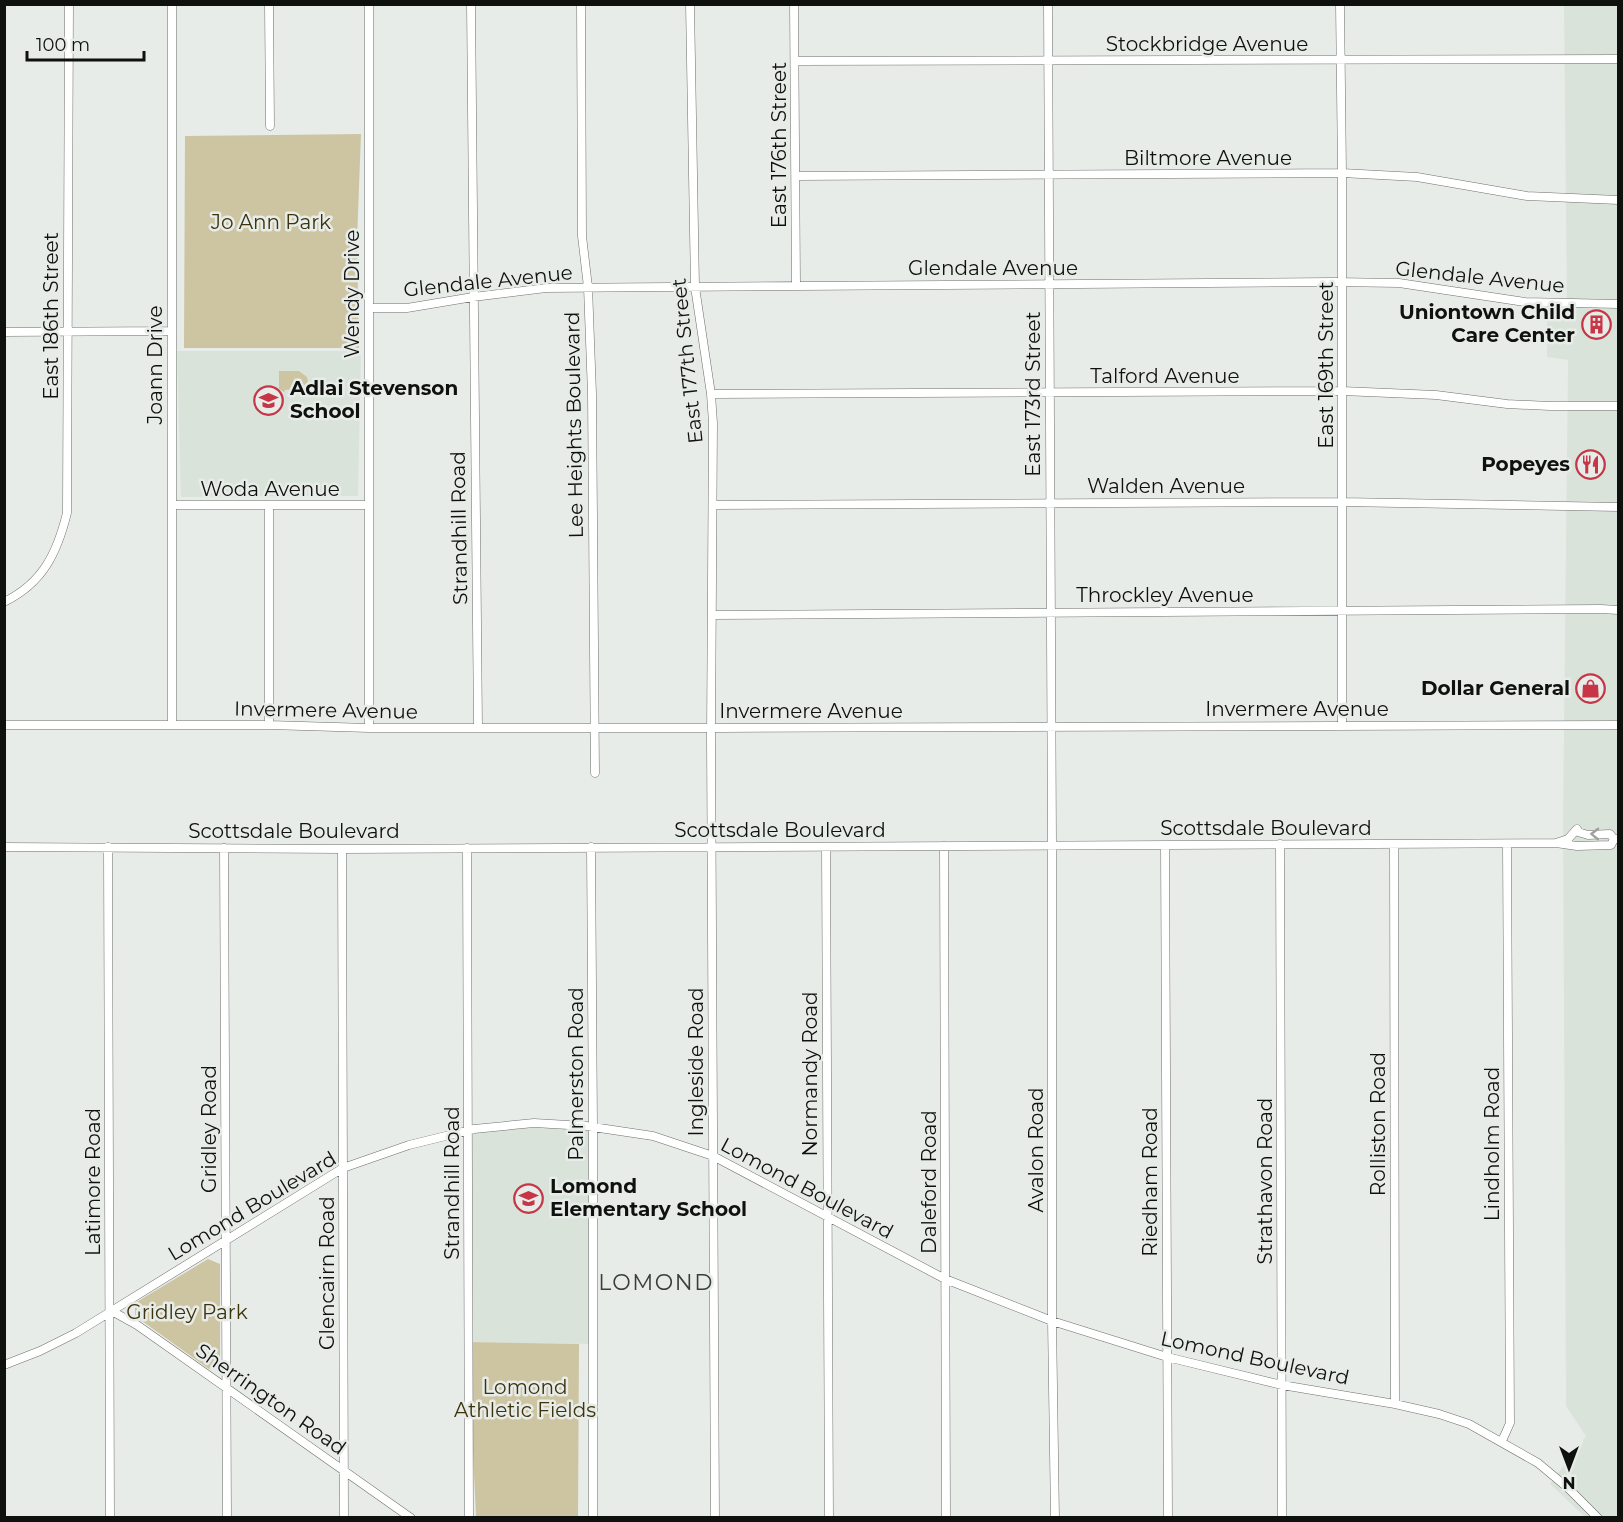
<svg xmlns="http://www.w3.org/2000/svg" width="1623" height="1522" viewBox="0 0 1623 1522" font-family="Montserrat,sans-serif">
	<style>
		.built { fill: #dae3d9 }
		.green { fill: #cdc4a2 }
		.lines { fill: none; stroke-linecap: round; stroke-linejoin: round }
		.street-casing { stroke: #6d706d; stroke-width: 9 }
		.street { stroke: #fff; stroke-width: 8 }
		.oneway { stroke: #9fa09f }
		.labels { text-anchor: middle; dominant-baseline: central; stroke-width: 5; stroke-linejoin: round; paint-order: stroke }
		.street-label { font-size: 20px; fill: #0f110f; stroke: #e8ece8 }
		.park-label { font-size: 20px; fill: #3c330d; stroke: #e8ece8 }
		.poi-label { font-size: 20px; font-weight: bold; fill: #0f110f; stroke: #e8ece8; text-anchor: end }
		.quarter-label { font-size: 22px; letter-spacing: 1.5px; fill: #3a3d3a; stroke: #e8ece8 }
	</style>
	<rect width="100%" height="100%" fill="#e8ece8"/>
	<path class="built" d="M1564 5H1618V1517H1585L1550 1484 1586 1436 1566 1406 1563 821 1568 360 1547 357V311L1567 310Z
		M177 351H361L358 496 181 497Z
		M534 1123 593 1128 592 1344 468 1342V1131Z"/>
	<path class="green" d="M361 134 357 241 359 348H184L185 136Z
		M279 371H299L307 377 308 382 303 389 298 391 296 389 285 390 284 392 279 389Z
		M208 1259 220 1264V1364L209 1369 135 1316V1303Z
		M468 1342 579 1344 578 1517H476Z"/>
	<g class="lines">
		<defs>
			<path id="street" d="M172 4V725
				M269 4 270 126
				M369 4V728
				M471 4 478 728
				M581 4 582 236 588 287 592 394 595 773
				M690 4 695 287 711 394 713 423 711 737 715 1518
				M794 4 796 285
				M1048 4 1052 845V1321L1055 1518
				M1340 4 1342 173V726
				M795 61 1618 59
				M796 176 1342 173 1417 177 1527 196 1618 200
				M369 308H407L473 297 546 288 1333 282 1399 283 1525 302 1618 304
				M4 332 172 331
				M711 394 1342 391 1436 395 1507 404 1550 406H1618
				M172 505H367
				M269 505V725
				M713 505 1342 502 1618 507
				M4 602C43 583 57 553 67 513L69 4
				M712 615 1601 609 1618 610
				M4 725H269L369 728H721L1618 725
				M1556 843 1568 839 1577 829 1578 832 1588 835 1610 834 1614 839H1618
				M1280 844 1282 1518
				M1394 845 1395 1404
				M944 846 946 1518
				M1165 846 1168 1518
				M4 847 342 849 1556 843 1577 846 1611 845 1614 839
				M108 847 110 1518
				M591 847 593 1128V1518
				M826 847 829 1518
				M224 848 227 1518
				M467 848 469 1518
				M342 849 344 1518
				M110 1310 137 1325 411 1518
				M4 1365 40 1351 76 1333 343 1168 409 1145 474 1129 534 1123 586 1126 653 1136 713 1156 945 1279 1052 1321 1167 1357 1282 1385 1395 1404 1439 1414 1469 1424 1538 1463 1568 1488 1598 1518
				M1502 1441 1510 1423 1507 844"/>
		</defs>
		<use href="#street" class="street-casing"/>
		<use href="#street" class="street"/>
	</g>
	<defs><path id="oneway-chevron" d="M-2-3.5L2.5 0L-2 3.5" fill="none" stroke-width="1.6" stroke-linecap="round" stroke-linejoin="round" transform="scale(1.5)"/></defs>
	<use class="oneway" href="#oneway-chevron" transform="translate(1595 834) rotate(-179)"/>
	<defs>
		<symbol id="building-ring" viewBox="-11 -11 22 22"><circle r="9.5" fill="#e8ece8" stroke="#c63646" stroke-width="1.5"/><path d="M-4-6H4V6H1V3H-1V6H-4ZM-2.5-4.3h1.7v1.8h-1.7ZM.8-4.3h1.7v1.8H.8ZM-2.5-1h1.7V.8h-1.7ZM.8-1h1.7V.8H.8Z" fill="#c63646"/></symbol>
		<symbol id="school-ring" viewBox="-11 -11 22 22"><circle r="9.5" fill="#e8ece8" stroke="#c63646" stroke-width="1.5"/><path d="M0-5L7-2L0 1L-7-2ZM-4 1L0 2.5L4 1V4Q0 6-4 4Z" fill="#c63646"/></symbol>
		<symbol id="restaurant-ring" viewBox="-11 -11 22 22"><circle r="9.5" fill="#e8ece8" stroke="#c63646" stroke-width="1.5"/><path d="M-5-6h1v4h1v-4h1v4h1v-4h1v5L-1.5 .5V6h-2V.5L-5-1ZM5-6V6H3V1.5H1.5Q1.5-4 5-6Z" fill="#c63646"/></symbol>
		<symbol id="shop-ring" viewBox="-11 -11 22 22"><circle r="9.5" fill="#e8ece8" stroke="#c63646" stroke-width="1.5"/><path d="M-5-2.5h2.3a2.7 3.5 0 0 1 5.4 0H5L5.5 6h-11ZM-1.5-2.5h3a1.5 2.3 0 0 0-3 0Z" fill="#c63646"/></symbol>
	</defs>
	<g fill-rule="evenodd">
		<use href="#building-ring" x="1580" y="308" width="33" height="33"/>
		<use href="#school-ring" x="252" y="384" width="33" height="33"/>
		<use href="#restaurant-ring" x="1574" y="448" width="33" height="33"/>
		<use href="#shop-ring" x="1574" y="672" width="33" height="33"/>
		<use href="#school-ring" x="512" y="1182" width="33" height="33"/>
	</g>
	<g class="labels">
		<g class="street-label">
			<text x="1207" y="44">Stockbridge Avenue</text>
			<text transform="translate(779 145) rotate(-90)">East 176th Street</text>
			<text x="1208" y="158">Biltmore Avenue</text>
			<text x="993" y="268">Glendale Avenue</text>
			<text transform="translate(1480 277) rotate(6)">Glendale Avenue</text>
			<text transform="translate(488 281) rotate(-6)">Glendale Avenue</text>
			<text transform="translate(352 294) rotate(-90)">Wendy Drive</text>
			<text transform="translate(51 316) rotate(-90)">East 186th Street</text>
			<text transform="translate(687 361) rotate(-96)">East 177th Street</text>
			<text transform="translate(155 365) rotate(-90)">Joann Drive</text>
			<text transform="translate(1326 365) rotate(-90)">East 169th Street</text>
			<text x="1165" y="376">Talford Avenue</text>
			<text transform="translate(1033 394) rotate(-90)">East 173rd Street</text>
			<text transform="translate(574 425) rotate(-91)">Lee Heights Boulevard</text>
			<text x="1166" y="486">Walden Avenue</text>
			<text x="270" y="489">Woda Avenue</text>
			<text transform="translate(459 528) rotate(-91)">Strandhill Road</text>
			<text x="1165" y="595">Throckley Avenue</text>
			<text x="1297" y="709">Invermere Avenue</text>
			<text transform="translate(326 710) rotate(1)">Invermere Avenue</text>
			<text x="811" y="711">Invermere Avenue</text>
			<text x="1266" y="828">Scottsdale Boulevard</text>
			<text x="780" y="830">Scottsdale Boulevard</text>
			<text x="294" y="831">Scottsdale Boulevard</text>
			<text transform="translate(696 1062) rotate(-90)">Ingleside Road</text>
			<text transform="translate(576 1074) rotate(-90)">Palmerston Road</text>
			<text transform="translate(810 1074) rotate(-90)">Normandy Road</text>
			<text transform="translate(1378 1124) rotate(-90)">Rolliston Road</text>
			<text transform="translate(209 1129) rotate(-90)">Gridley Road</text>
			<text transform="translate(1492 1144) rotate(-90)">Lindholm Road</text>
			<text transform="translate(1036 1150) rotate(-90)">Avalon Road</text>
			<text transform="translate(1265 1181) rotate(-90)">Strathavon Road</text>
			<text transform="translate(93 1182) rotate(-90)">Latimore Road</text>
			<text transform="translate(929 1182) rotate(-90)">Daleford Road</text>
			<text transform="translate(1150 1182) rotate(-90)">Riedham Road</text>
			<text transform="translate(452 1183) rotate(-90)">Strandhill Road</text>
			<text transform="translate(807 1188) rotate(28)">Lomond Boulevard</text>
			<text transform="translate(252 1206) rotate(-31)">Lomond Boulevard</text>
			<text transform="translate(327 1273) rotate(-90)">Glencairn Road</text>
			<text transform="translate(1255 1358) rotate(12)">Lomond Boulevard</text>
			<text transform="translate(271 1399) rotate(35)">Sherrington Road</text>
		</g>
		<g class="park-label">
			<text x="271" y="222">Jo Ann Park</text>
			<text x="187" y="1312">Gridley Park</text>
			<text x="525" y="1387">Lomond<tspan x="525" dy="23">Athletic Fields</tspan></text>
		</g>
		<g class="poi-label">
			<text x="1575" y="312">Uniontown Child<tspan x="1575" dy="23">Care Center</tspan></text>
			<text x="290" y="388" text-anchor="start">Adlai Stevenson<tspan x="290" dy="23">School</tspan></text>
			<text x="1570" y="464">Popeyes</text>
			<text x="1570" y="688">Dollar General</text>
			<text x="550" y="1186" text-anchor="start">Lomond<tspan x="550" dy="23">Elementary School</tspan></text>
		</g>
		<g class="quarter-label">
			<text x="656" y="1282">LOMOND</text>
		</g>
	</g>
	<rect width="1623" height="1522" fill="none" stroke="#0f110f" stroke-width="12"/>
	<g transform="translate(1569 1468) rotate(180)" stroke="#e8ece8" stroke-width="4.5" paint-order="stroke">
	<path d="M0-4.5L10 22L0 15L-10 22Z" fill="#0f110f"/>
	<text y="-9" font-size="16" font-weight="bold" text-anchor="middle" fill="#0f110f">N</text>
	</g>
	<path d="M27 51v9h117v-9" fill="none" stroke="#0f110f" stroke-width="3"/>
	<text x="36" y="51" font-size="18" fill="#0f110f" stroke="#e8ece8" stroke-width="4.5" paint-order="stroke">100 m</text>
</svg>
